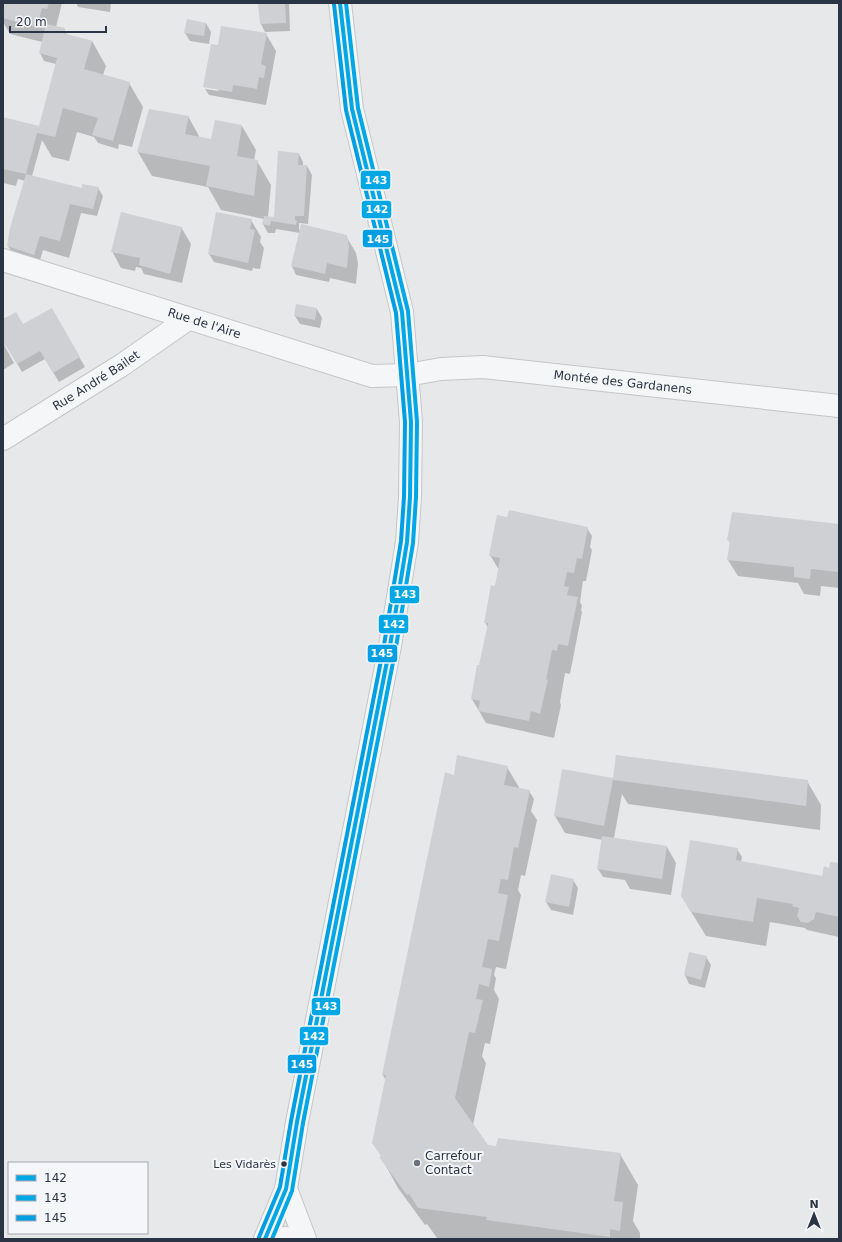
<svg xmlns="http://www.w3.org/2000/svg" width="842" height="1242" viewBox="0 0 842 1242" font-family="'DejaVu Sans',sans-serif">
	<style>
		.shadow { fill: #0003 }
		.building { fill: #ced0d3 }
		.lines { fill: none; stroke-linecap: round; stroke-linejoin: round }
		.street-casing { stroke: #c4c6c8; stroke-width: 24 }
		.street { stroke: #f5f6f7; stroke-width: 22 }
		.bus-1-casing { stroke: #f4f6f9; stroke-width: 7 }
		.bus-2-casing { stroke: #f4f6f9; stroke-width: 7 }
		.bus-3-casing { stroke: #f4f6f9; stroke-width: 7 }
		.bus-1 { stroke: #02a7e6; stroke-width: 4 }
		.bus-2 { stroke: #02a7e6; stroke-width: 4 }
		.bus-3 { stroke: #009fe3; stroke-width: 4 }
		.poi-dot { fill: #6c737f; stroke: #f4f6f9; stroke-width: 1.5 }
		.bus-dot { fill: #2b3445; stroke: #f4f6f9; stroke-width: 1.5 }
		.labels { text-anchor: middle; dominant-baseline: central; stroke-width: 4; stroke-linejoin: round; paint-order: stroke }
		.bus-label { font-size: 11px; fill: #2b3445; stroke: #f4f6f9; text-anchor: end }
		.street-label { font-size: 12px; fill: #2b3445; stroke: #f4f6f9 }
		.poi-label { font-size: 12px; fill: #2b3445; stroke: #f4f6f9; text-anchor: start }
		.line-badge { stroke: #f4f6f9; stroke-width: 1.5 }
		.badge-label { font-size: 11px; text-anchor: middle; font-weight: bold; fill: #fff }
	</style>
	<rect width="100%" height="100%" fill="#e6e8ea"/>
	<path class="shadow" d="M3 3H62L56 27 64 29 67 35 92 41 106 66 103 75 129 83 143 107 132 147 119 144 118 149 98 143 94 137 77 132 69 161 52 157 42 140 32 176 82 189 98 188 103 196 97 216 81 213 69 258 43 250 39 263 13 254 8 246 25 181 18 179 16 186 3 183V118L40 127 56 64 44 61 40 53 42 42 10 34 3 22Z
		M76 3H111L110 12 78 7Z
		M261 3H289L290 31 265 32 261 24Z
		M206 23 211 32 209 44 190 41 185 33Z
		M266 34 276 51 266 105 209 95 205 89 219 91 217 88 204 87 217 46Z
		M188 116 200 138 212 140 242 126 256 150 254 160 257 161 271 185 268 217 274 218 299 154 303 162V166H307L312 175 308 224 299 223V230L346 236 356 253 358 263 356 284 330 278 329 282 296 275 292 266 300 233 276 229 275 233H268L263 224 264 219 221 210 208 187 152 176 138 152Z
		M251 220 261 237 260 242 264 248 260 269 253 268 252 271 214 262 209 254Z
		M181 227 191 244 182 283 144 274 141 268 136 267 135 271 121 268 112 251Z
		M51 309 85 367 59 382 45 359 22 372 3 339V319L16 313 23 326Z
		M317 309 322 318 320 328 300 324 295 316Z
		M3 343 14 363 3 370Z
		M839 525V588L821 586 820 596 804 594 798 583 738 576 728 560 730 543 728 539Z
		M587 528 592 536 590 547 592 550 586 581H583L580 602 582 606 581 610 582 612 570 674 565 673 560 702 561 705 554 738 486 723 472 699 488 628 485 622 495 587 499 570 490 555Z
		M507 767 520 789 529 791 534 799 531 811 537 820 525 876 521 875 518 890 521 895 506 969 496 967 494 975 496 978 494 990 499 999 490 1044 485 1043 482 1056 486 1063 473 1125 487 1146 620 1154 638 1185 633 1221 640 1233V1239H445L437 1238 427 1224 425 1225 398 1188 381 1157 386 1081 383 1075 454 776Z
		M613 779 807 781 821 805 820 830 628 804 622 794 614 838 667 847 676 863 671 895 630 889 625 880 603 877 598 869 603 840 565 833 555 816Z
		M737 849 742 857 741 862 822 877 829 869 839 864V937L807 930 805 928 770 922 766 946 706 936 687 905Z
		M573 880 578 888 573 915 551 910 546 902Z
		M690 953 706 957 711 965 705 988 689 984 685 975Z"/>
	<path class="building" d="M3 3H49L47 9 42 8 37 27 3 18Z
		M258 3H285L286 23 260 24Z
		M187 19 206 23 204 36 184 33Z
		M46 24 65 28 63 33 92 41 84 69 130 82 113 141 92 135 98 118 63 108 55 137 37 133 26 174 3 169V117L39 126 57 58 39 53Z
		M221 26 267 33 261 64 266 66 264 78 259 77 257 89 233 85 232 92 203 87 211 44 218 45Z
		M149 109 189 116 185 134 211 139 215 120 242 125 237 156 258 160 254 196 206 186 210 166 137 152Z
		M278 151 299 153 298 165H307L304 216H295V220L297 221 296 225 271 221 270 226 262 224 264 216 274 217Z
		M26 174 82 188V184L99 187 93 209 70 204 60 241 40 236 34 255 7 246 10 228Z
		M121 212 182 227 170 274 139 265 140 258 111 252Z
		M216 212 252 219 250 229 255 230 248 263 208 254Z
		M301 224 347 235 349 246 347 268 327 263 325 274 291 266Z
		M296 304 317 308 315 320 294 316Z
		M52 308 80 357 53 373 40 351 17 364 6 346 3 347V317L4 319 16 312 23 324Z
		M509 510 588 527 582 559 577 558 574 573 567 572 564 586 569 587 567 595 578 597 568 646 558 644 557 651 552 650 546 680 548 679 540 714 531 711 529 721 478 711 480 701 471 699 477 665H479L488 623H484L491 585 495 586 500 558 489 556 492 540 497 515 507 517Z
		M732 512 839 524V572L811 569 810 579 794 577V567L727 560 730 541 727 540Z
		M457 755 508 766 504 785 530 790 518 848 514 847 508 880 501 879 498 893 508 895 499 941 488 939 482 967 492 969 489 987 479 984 476 999 483 1000 475 1033 469 1032 455 1098 488 1145 496 1146 498 1138 621 1153 614 1201 623 1202 620 1231 610 1229V1237L486 1220 487 1217 418 1208 409 1194 407 1195 379 1157 381 1156 372 1143 386 1075H382L445 772 454 775Z
		M616 755 808 780 806 806 613 780 604 826 554 816 562 769 613 778Z
		M602 836 667 846 662 879 597 869Z
		M690 840 738 848 736 860 822 876 824 866 829 868 830 862 839 863V917L816 912 814 919 808 923 801 922 797 916 799 908 792 906 793 904 757 898 753 922 691 912 681 896Z
		M551 874 574 879 569 907 545 902Z
		M689 952 707 956 701 980 684 975Z"/>
	<g class="lines">
		<defs>
			<g id="street">
				<path id="s1" d="M3 260 372 376 407 375 441 369 483 367 839 406"/>
				<path id="s2" d="M3 439 122 365 188 319"/>
				<path d="M286 1189 305 1239"/>
				<path d="M265 1239 286 1189 297 1122 390 646 407 542 410 497 411 422 402 312 352 109 340 3"/>
				<path d="M279 1239 286 1238 290 1239"/>
			</g>
		</defs>
		<use href="#street" class="street-casing"/>
		<use href="#street" class="street"/>
		<defs>
			<path id="bus-1" d="M265 1239 286 1189 297 1122 390 646 407 542 410 497 411 422 402 312 352 109 340 3"/>
			<path id="bus-2" d="M272 1239 292 1191 303 1123 396 647 413 543 416 497 417 422 408 311 358 108 346 3"/>
			<path id="bus-3" d="M259 1237 280 1187 291 1121 384 645 401 541 404 497 405 422 396 313 346 110 334 4"/>
		</defs>
		<use href="#bus-1" class="bus-1-casing"/>
		<use href="#bus-2" class="bus-2-casing"/>
		<use href="#bus-3" class="bus-3-casing"/>
		<use href="#bus-1" class="bus-1"/>
		<use href="#bus-2" class="bus-2"/>
		<use href="#bus-3" class="bus-3"/>
	</g>
	<circle class="poi-dot" cx="417" cy="1163" r="4"/>
	<circle class="bus-dot" cx="284" cy="1164" r="3.5"/>
	<g class="labels">
		<g class="bus-label">
			<text x="276" y="1164">Les Vidarès</text>
		</g>
		<g class="street-label">
			<text stroke="none"><textPath href="#s1" startOffset="211">Rue de l'Aire</textPath></text>
			<text stroke="none"><textPath href="#s2" startOffset="110">Rue André Bailet</textPath></text>
			<text stroke="none"><textPath href="#s1" startOffset="639">Montée des Gardanens</textPath></text>
		</g>
		<g class="poi-label">
			<text x="425" y="1156">Carrefour<tspan x="425" dy="14">Contact</tspan></text>
		</g>
	</g>
	<g class="line-badge">
		<rect x="360" y="170" width="31" height="20" rx="4" fill="#02a7e6"/>
		<rect x="361" y="200" width="31" height="19" rx="4" fill="#02a7e6"/>
		<rect x="362" y="229" width="31" height="19" rx="4" fill="#009fe3"/>
		<rect x="389" y="585" width="31" height="19" rx="4" fill="#02a7e6"/>
		<rect x="378" y="614" width="31" height="20" rx="4" fill="#02a7e6"/>
		<rect x="367" y="644" width="31" height="19" rx="4" fill="#009fe3"/>
		<rect x="311" y="997" width="30" height="19" rx="4" fill="#02a7e6"/>
		<rect x="299" y="1026" width="30" height="20" rx="4" fill="#02a7e6"/>
		<rect x="287" y="1054" width="30" height="20" rx="4" fill="#009fe3"/>
	</g>
	<g class="badge-label">
		<text x="376" y="184">143</text>
		<text x="377" y="213">142</text>
		<text x="378" y="243">145</text>
		<text x="405" y="598">143</text>
		<text x="394" y="628">142</text>
		<text x="382" y="657">145</text>
		<text x="326" y="1010">143</text>
		<text x="314" y="1040">142</text>
		<text x="302" y="1068">145</text>
	</g>
	<rect width="842" height="1242" fill="none" stroke="#2b3445" stroke-width="8"/>
	<rect x="8" y="1162" width="140" height="72" fill="#f4f6f9" stroke="#a4a8b1"/>
	<rect x="16" y="1175" width="20" height="6" fill="#02a7e6" stroke="#a4a8b1"/>
	<text x="44" y="1182" font-size="12" fill="#2b3445">142</text>
	<rect x="16" y="1195" width="20" height="6" fill="#02a7e6" stroke="#a4a8b1"/>
	<text x="44" y="1202" font-size="12" fill="#2b3445">143</text>
	<rect x="16" y="1215" width="20" height="6" fill="#009fe3" stroke="#a4a8b1"/>
	<text x="44" y="1222" font-size="12" fill="#2b3445">145</text>
	<g transform="translate(814 1214)" stroke="#f4f6f9" stroke-width="3" paint-order="stroke">
	<path d="M0-3L7 15L0 10L-7 15Z" fill="#2b3445"/>
	<text y="-6" font-size="11" font-weight="bold" text-anchor="middle" fill="#2b3445">N</text>
	</g>
	<path d="M10 26v6h96v-6" fill="none" stroke="#2b3445" stroke-width="2"/>
	<text x="16" y="26" font-size="12" fill="#2b3445" stroke="#f4f6f9" stroke-width="3" paint-order="stroke">20 m</text>
</svg>
